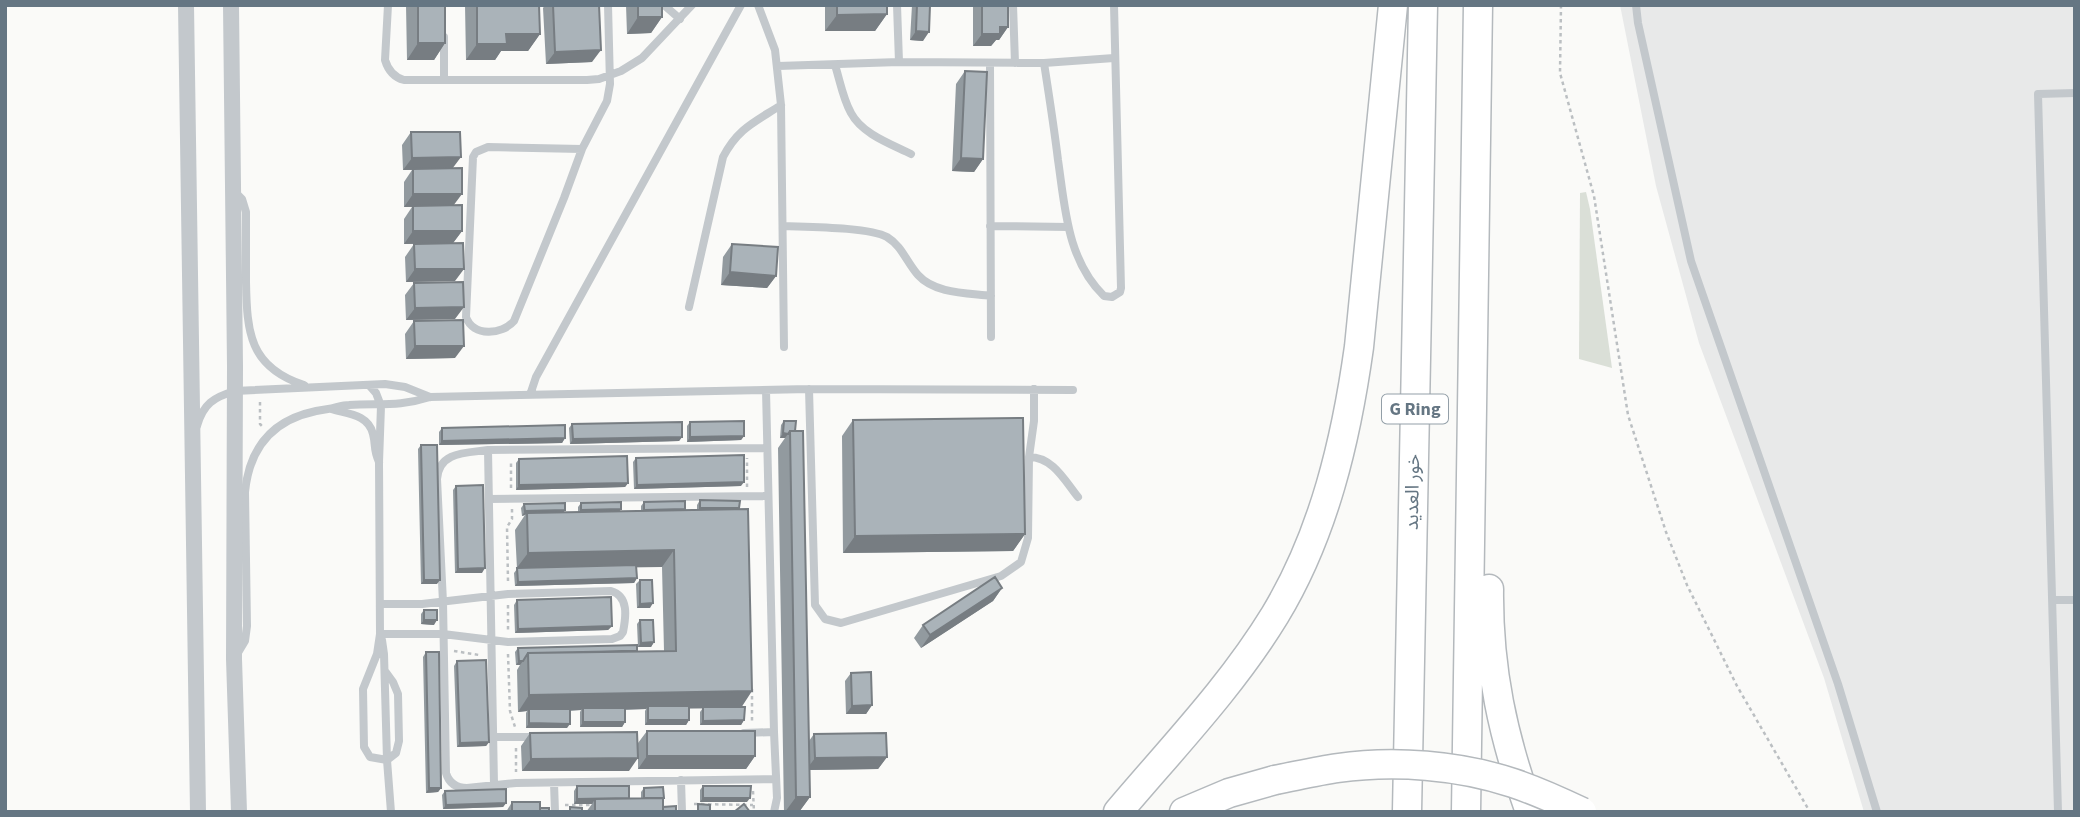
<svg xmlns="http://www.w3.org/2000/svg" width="2080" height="817" viewBox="0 0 2080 817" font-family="'Source Sans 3','Noto Sans Arabic',sans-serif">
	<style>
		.built { fill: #e8e9e9 }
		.green { fill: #dadfd7 }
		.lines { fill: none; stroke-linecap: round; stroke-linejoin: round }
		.highway-casing { stroke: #b4b9bd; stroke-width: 31 }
		.path { stroke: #bbbfc2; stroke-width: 2.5; stroke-dasharray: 3.5 3.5; stroke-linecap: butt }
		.lane { stroke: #c3c8cc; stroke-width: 8 }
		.street { stroke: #c3c8cc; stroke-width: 16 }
		.highway { stroke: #fff; stroke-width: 28 }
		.highway-bridge-casing { stroke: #b4b9bd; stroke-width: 31; stroke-linecap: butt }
		.highway-bridge { stroke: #fff; stroke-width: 28 }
		.wall { fill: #929a9f }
		.shaded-wall { fill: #777d82 }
		.building { fill: #aab3b9; stroke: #777d82; stroke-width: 2 }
		.labels { text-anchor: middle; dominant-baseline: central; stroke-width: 7; stroke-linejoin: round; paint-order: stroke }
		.shield { fill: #fff; stroke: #939fa8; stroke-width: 2 }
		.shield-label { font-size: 18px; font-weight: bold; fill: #657683 }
		.street-label { font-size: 19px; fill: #657683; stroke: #fff }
	</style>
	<rect width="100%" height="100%" fill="#fafaf8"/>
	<path class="built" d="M1620 5H2075V812H1864L1824 678 1699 343 1656 186Z"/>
	<path class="green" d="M1586 192 1590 209 1612 368 1579 359 1580 193Z"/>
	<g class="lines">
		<defs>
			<path id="highway" d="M1489 589C1488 669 1503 737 1530 812
				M1118 812C1172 748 1231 687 1275 615 1324 534 1346 440 1359 347L1393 5
				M1184 812 1229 793 1275 780
				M1407 812 1423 5
				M1466 812 1478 5"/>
		</defs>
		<use href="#highway" class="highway-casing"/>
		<path class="path" d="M1561 5 1560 73 1594 196 1628 415 1666 532 1687 585 1737 686 1810 812
			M260 402V424L262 426
			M747 487V458
			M511 488V460
			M508 581 507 527 512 519V509
			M508 605V630
			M454 651 479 655
			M508 654 510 711 515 727
			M752 689V721
			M516 748V772
			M753 791 754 812
			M694 804 753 805
			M565 805H593"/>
		<path class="lane" d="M388 5 385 60C388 70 393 77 404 80H587L599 79 621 71 642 58 692 5
			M664 5 680 19
			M758 5 775 50 781 105 784 347
			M897 5 899 62
			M1013 5 1015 63
			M1636 5 1638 23 1691 261 1838 684 1877 812
			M444 37V80
			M1044 63C1049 95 1054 127 1058 160 1065 207 1067 260 1104 296L1112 297 1120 292 1121 288 1114 5
			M990 64 991 337
			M835 65C840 81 843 99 851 113 862 134 891 144 911 154
			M778 66 899 62 1044 63 1114 58
			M582 149 488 147 476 152 473 157 466 317C473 337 502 335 514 321L564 198 582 149 607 101 610 84 608 5
			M234 191 242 199 246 212C246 235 246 259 246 282 247 332 249 367 304 385
			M784 226C807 227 869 227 887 237 902 246 907 263 918 275 935 294 968 293 991 296
			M990 226 1068 227
			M689 307 723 157C738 128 755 122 781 105
			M369 385 376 393 381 406 379 462 380 634 377 654 363 689 364 747 370 757 387 760 396 753 399 741 398 694 393 682 385 671
			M809 389 815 605 825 619 841 623 1001 576 1021 562 1028 538 1029 457 1034 421V389
			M766 390 774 732 777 798 774 812
			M530 395 536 377 741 5
			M331 409C347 414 368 414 373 434 376 445 373 449 379 462
			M197 426C203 404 214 397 235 391L385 384 405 387 430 397
			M767 448 488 450C467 453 439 451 437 479L443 602 446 773C449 783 456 788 467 788L516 783 776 779
			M488 450 494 785
			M1029 457C1053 457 1065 481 1078 497
			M489 499 768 496
			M2052 600H2075
			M380 604H422L508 594 611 591C629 596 626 617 623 632L620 636 612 639 508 642 443 634H380
			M382 640 384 654 387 760 391 812
			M236 656 245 641 247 626 245 492C250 441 279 415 328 409 335 408 342 405 349 405 380 403 399 407 430 397L809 389 1073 390
			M744 733 774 732
			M493 737H535
			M681 780 682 812
			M554 783 555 812
			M2058 812 2038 94 2075 93"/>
		<path class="street" d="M186 5 198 812
			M231 5 235 366 234 659 239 812"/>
		<use href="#highway" class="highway"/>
		<defs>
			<path id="highway-bridge" d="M1275 780C1296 776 1317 771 1338 768 1394 760 1459 765 1513 783 1537 791 1559 801 1582 812"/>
		</defs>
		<use href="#highway-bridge" class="highway-bridge-casing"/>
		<use href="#highway-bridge" class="highway-bridge"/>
	</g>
	<path class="wall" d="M406 5H445V43L434 60H407Z
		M465 5H539L540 34 528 51H501L495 60H466Z
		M545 5H599L592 62 546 64 543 8Z
		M626 5H662V17L651 33 627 34Z
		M825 5H887V14L875 31H825Z
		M912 5H930L923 41 910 40Z
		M973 5H1008V27L999 40H996L991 46H973Z
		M965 71 983 159 974 172 952 171 956 84Z
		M411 132 453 169 454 206 462 231 453 243 404 244V219L412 207H404V182L412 170H403L402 145Z
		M414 244 455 281 406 282 405 257Z
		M732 244 776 276 767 288 721 285 723 257Z
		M414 283 455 319 406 320 405 295Z
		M414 321 455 358 406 359 405 334Z
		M853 420 1025 534 1013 551 843 553 842 436Z
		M784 421 795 431 809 741 814 734 887 757 878 769 809 770 810 797 799 812H784L778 448 785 438H780L781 425Z
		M690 422 744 436 741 440 687 442V426Z
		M572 424 682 437 679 441 570 444 569 428Z
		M442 428 565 438 562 443 439 445V432Z
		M421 445 437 584H421L418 449Z
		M636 458 741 486 634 489 633 462Z
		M519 459 628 483 625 487 516 490V463Z
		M456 486 482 573H455L453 490Z
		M700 500 744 720 741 725H700V712L703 708H689V720L686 725H645V711L646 709 625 710V722L622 727H580V712L581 710 570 711 567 728H526V713L527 711 518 712 517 670 520 665H516L515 652 518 648 637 651H664L662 567H636L637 578 634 583 515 586 514 573 517 569 515 530 525 515 522 516 521 508 524 504 565 510 564 512H578V507L581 503 620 511H641V506L644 502 685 510H697V505Z
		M640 580 650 608H637L636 584Z
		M1002 588 993 601 921 648 914 638 923 625Z
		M517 600 612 626 608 630 515 633 514 605Z
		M424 610 434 625 421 624V614Z
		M640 620 654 642 651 647H638L637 624Z
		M426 652 441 788 438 792 426 793 423 657Z
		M457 661 489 742 486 746 457 747 454 666Z
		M851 673 872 705 866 714H846L845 681Z
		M647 731 755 756 746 769H638V743Z
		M530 733 629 771H522L521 746Z
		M577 786 629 798H641V792L644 788 664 798 663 800V807L676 812H586L592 804H574V791Z
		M703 786 747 802H700V790Z
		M445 791 506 803 503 807 443 809 442 795Z
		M512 802 540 808 549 812H506Z"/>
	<path class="shaded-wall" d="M887 14 875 31H825L837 15Z
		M638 17H662L651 33 627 34Z
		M1000 27H1008L999 40H996L991 46H973L982 34Z
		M916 31 929 32 923 41 910 40Z
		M506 34H540L528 51H501L495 60H466L477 44Z
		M418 43H445L434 60H407Z
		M601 50 592 62 546 64 555 52Z
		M461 157 452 169 403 170 412 158Z
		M961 158 983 159 974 172 952 171Z
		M413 194H462L453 206 404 207Z
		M413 231H462L453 243 404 244Z
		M415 269H464L455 281 406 282Z
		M730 272 776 276 767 288 721 285Z
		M464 307 455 319 406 320 415 308Z
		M415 346H464L455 358 406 359Z
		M783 433 788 434 785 438H780Z
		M744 436 741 440 687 442 690 437Z
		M682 437 679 441 570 444 573 439Z
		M565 438 562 443 439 445 442 441Z
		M744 482 741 486 634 489 637 485Z
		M628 483 625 487 516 490 519 485Z
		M621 509 618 514 578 515 581 510Z
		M565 510 562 514 527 513 525 515 522 516 525 511Z
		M1025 534 1013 551 843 553 855 536Z
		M674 550 662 567 516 569 528 553Z
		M485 568 482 573H455L458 569Z
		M637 578 634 583 515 586 518 582Z
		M424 580H440L437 584H421Z
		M1002 588 993 601 921 648 930 635Z
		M653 603 650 608H637L640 604Z
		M424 620H437L434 625 421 624Z
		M612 626 608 630 515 633 518 629Z
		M654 642 651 647H638L641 643Z
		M519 661H523L520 665H516Z
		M752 691 741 708 648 709V706L646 709 583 710V708L581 710 529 711V709L527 711 518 712 529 695Z
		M872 705 866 714H846L852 706Z
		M648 720H689L686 725H645Z
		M744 720 741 725H700L703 721Z
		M583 722H625L622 727H580Z
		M529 723 570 724 567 728H526Z
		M489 742 486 746 457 747 460 743Z
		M647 756H755L746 769H638Z
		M887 757 878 769 806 770 815 758Z
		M638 758 629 771H522L531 759Z
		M429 788H441L438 792 426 793Z
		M796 797H810L799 812H785Z
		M703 798H750L747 802H700Z
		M577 799H595L592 804H574Z
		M506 803 503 807 443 809 446 805Z"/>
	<path class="building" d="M418 5H445V43H418Z
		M477 5H539L540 34H506L507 44H477Z
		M553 5H599L601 50 555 52Z
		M638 5H662V17H638Z
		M837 5H887V14L837 15Z
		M917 5H930L929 32 916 31Z
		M982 5H1008V27H1000V34H982Z
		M965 71 987 72 983 159 961 158Z
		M411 132H460L461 157 412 158Z
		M462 168V194H413V169Z
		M462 205V231H413V206Z
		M463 243 464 269H415L414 244Z
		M732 244 778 247 776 276 730 272Z
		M463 282 464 307 415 308 414 283Z
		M463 320 464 346H415L414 321Z
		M1023 418 1025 534 855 536 853 420Z
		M744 421V436L690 437V422Z
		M784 421H796L795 431H790L788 434 783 433Z
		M682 422V437L573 439 572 424Z
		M565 425V438L442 441V428Z
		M790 431H803L810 797H796Z
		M421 445H437L440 580H424Z
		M744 455V482L637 485 636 458Z
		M627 456 628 483 519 485V459Z
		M483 485 485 568 458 569 456 486Z
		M700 500 740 501 739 508H700Z
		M685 501V509L644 510V502Z
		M621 502V509L581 510V503Z
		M565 503V510L525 511 524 504Z
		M748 509 752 691 529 695 528 653 676 651 674 550 528 553 527 513Z
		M636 565 637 578 518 582 517 568Z
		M995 577 1002 588 930 635 923 625Z
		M640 580H652L653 603 640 604Z
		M611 597 612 626 518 629 517 600Z
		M424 610H437V620H424Z
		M640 620H653L654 642 641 643Z
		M637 645V651L528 653 523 661H519L518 648Z
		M426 652H439L441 788H429Z
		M486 660 489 742 460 743 457 661Z
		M871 672 872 705 852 706 851 673Z
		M648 706H689V720H648Z
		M703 707H745L744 720 703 721Z
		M583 708H625V722H583Z
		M529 709H570V724L529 723Z
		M647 731H755V756H647Z
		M637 732 638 758 531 759 530 733Z
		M886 733 887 757 815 758 814 734Z
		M577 786H629V798L577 799Z
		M703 786H751L750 798H703Z
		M663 787 664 798H644V788Z
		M506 789V803L446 805 445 791Z
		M663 798V812H595V799Z
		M512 802H540V812H512Z
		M698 804 710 805V812H698Z
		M744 804 750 812H734Z
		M676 806V812H663V807Z
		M570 807 582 808V812H570Z
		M540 808H549V812H540Z"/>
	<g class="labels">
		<rect class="shield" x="1382" y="394.5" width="66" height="29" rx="5"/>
		<g class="shield-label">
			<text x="1415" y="409">G Ring</text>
		</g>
		<g class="street-label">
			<text transform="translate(1413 492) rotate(-89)">خور العديد</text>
		</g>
	</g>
	<rect width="2080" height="817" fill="none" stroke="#657683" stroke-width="14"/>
</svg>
